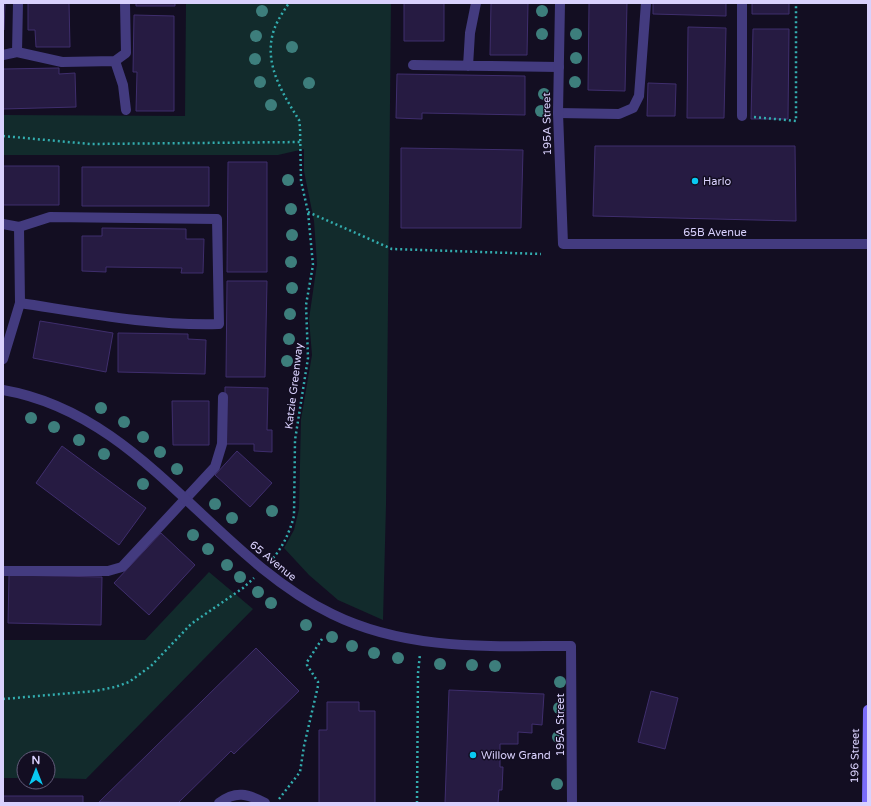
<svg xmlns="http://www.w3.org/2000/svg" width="871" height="806" viewBox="0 0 871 806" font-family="'Varela Round',sans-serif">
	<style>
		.green { fill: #122b2c }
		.building { fill: #261b42; stroke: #3f2e6d }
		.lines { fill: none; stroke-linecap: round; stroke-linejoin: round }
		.path { stroke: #33adaf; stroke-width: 2.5; stroke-dasharray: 2 3; stroke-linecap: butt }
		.lane { stroke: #433b7f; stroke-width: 10 }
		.street { stroke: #433b7f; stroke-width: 10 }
		.secondary { stroke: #7a6cf9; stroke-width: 10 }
		.tree { fill: #3d7e7c }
		.poi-dot { fill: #09c9f1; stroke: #130e22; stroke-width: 1.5 }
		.labels { text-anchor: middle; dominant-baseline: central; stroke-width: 3; stroke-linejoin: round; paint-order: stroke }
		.street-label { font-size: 11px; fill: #d9d1fd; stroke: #130e22 }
		.poi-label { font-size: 11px; fill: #d9d1fd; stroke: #130e22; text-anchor: start }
	</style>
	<rect width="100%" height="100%" fill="#130e22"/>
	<path class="green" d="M186 3H391L386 505 383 620 338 600 309 575 284 548 294 530 299 509 301 419 312 355 309 319 317 264 314 221 304 171V149L278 155H3V115L185 116Z
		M209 572 253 609 86 779 48 778V758H24V778H3V640H145Z"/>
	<path class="building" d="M3 3H5L4 30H3Z
		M28 3H69L70 47H36L35 30H28Z
		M136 3H175V6H136Z
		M404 3H444V41H404Z
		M491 3H528L527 55H490Z
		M589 3H627L625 91 588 90Z
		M653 3H726V16L653 14Z
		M752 3H789V14H752Z
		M134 15 174 16V111H136L137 72H133Z
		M688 27 726 28 724 118H687Z
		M753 29H789L788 119H751Z
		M59 68V74L75 73 76 107 3 109V69Z
		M397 74 525 76V115L422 113V119L396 118Z
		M648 83 676 84 675 116H647Z
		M595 146H795L796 221 593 216Z
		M401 148 523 150 521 228H401Z
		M228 162H267V272H227Z
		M3 166H59V205H3Z
		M82 167H209V206H82Z
		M102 228 186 229V239H204L203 273H181L182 268 106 267V272L82 271V236H102Z
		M227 281H267L265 377H226Z
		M40 321 113 333 106 372 33 358Z
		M118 333 188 334V339L206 340 205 374 118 372Z
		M225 387 268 388 267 430H272V452L254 451V444H225Z
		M172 401H209V445H173Z
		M62 446 146 508 119 545 36 483Z
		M237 451 272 483 250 507 215 475Z
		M161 533 195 565 149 615 114 583Z
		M9 575 102 577 101 625 8 623Z
		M256 648 299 691 234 754 231 751 178 803 99 802Z
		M449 690 544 694 542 725 532 724V733L518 732V744H500V767H503L502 790H499L498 803H445Z
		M651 691 678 698 665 749 638 742Z
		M327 702H359V711H375V803H319V730H327Z
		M3 796H83V803H3Z"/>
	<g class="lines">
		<path class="path" d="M754 117 796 121V3
			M3 136 90 144 301 142
			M308 212 392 249 541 254
			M273 558C283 547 290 531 294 516L295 440 308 358 306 305 313 265 308 212 301 181 300 127 299 120C283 94 264 65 273 33 276 22 283 12 289 3
			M3 699 95 691 115 687 129 682 151 666 191 624 243 588 254 578
			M279 799 300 772 304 746 318 686V682L307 665V662L322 639
			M417 803 418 673 420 654"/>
		<path class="lane" d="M742 3V116
			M17 52 18 3
			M3 55 17 52 62 62 115 61 126 53 125 3
			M115 61 123 85 126 110
			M413 65 559 67
			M468 66 470 33 476 3
			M558 113 619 114 633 108 639 96 646 3
			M3 224 19 227 20 303 3 359
			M19 227 50 217 217 219 219 324C152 326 86 313 20 303
			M3 571H108L122 567 215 467 222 444 223 397
			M219 803C236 790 248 794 265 803"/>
		<path class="street" d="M560 3 558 113 563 244H868
			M3 390C143 414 211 555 332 614 407 651 490 646 571 646L572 803"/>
		<path class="secondary" d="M867 803 868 710"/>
	</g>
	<g class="tree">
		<circle cx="262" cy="11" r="6"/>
		<circle cx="542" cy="11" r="6"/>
		<circle cx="542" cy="34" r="6"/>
		<circle cx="576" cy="34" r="6"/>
		<circle cx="256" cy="36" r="6"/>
		<circle cx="292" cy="47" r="6"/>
		<circle cx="576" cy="58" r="6"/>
		<circle cx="255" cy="59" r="6"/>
		<circle cx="260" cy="82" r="6"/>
		<circle cx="575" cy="82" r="6"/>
		<circle cx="309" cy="83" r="6"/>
		<circle cx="544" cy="94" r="6"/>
		<circle cx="271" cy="105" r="6"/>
		<circle cx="541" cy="111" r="6"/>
		<circle cx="288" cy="180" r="6"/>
		<circle cx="291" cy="209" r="6"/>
		<circle cx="292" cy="235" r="6"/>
		<circle cx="291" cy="262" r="6"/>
		<circle cx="292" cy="288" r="6"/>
		<circle cx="290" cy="314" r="6"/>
		<circle cx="289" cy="339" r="6"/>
		<circle cx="287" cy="361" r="6"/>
		<circle cx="101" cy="408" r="6"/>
		<circle cx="31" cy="418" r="6"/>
		<circle cx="124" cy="422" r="6"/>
		<circle cx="54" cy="427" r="6"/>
		<circle cx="143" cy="437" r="6"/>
		<circle cx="79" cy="440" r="6"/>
		<circle cx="160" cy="452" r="6"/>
		<circle cx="104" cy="454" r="6"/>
		<circle cx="177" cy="469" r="6"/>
		<circle cx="143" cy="484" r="6"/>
		<circle cx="215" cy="504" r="6"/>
		<circle cx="272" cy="511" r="6"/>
		<circle cx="232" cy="518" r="6"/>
		<circle cx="193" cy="535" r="6"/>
		<circle cx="208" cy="549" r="6"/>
		<circle cx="227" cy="565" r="6"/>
		<circle cx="240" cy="577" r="6"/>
		<circle cx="258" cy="592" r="6"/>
		<circle cx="271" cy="603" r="6"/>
		<circle cx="306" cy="625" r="6"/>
		<circle cx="332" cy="637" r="6"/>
		<circle cx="352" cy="646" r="6"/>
		<circle cx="374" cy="653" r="6"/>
		<circle cx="398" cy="658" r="6"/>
		<circle cx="440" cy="664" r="6"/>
		<circle cx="472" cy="665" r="6"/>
		<circle cx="495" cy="666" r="6"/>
		<circle cx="560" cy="682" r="6"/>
		<circle cx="559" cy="708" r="6"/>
		<circle cx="558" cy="737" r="6"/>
		<circle cx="557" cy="784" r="6"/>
	</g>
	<g class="poi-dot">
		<circle cx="695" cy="181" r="4"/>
		<circle cx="473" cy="755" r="4"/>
	</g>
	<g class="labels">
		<g class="street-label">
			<text transform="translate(547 124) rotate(-91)">195A Street</text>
			<text x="715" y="232">65B Avenue</text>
			<text transform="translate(294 386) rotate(-83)">Katzie Greenway</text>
			<text transform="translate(273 561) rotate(39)">65 Avenue</text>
			<text transform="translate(560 725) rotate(-90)">195A Street</text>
			<text transform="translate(855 756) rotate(-89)">196 Street</text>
		</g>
		<g class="poi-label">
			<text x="703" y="181">Harlo</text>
			<text x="481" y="755">Willow Grand</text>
		</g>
	</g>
	<rect width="871" height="806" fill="none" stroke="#d9d1fd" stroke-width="8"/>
	<g transform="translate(36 770)"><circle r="19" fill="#130e22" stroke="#625c7a"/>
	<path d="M0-3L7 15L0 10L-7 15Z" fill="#09c9f1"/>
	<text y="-6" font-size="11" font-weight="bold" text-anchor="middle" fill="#d9d1fd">N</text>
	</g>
</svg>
